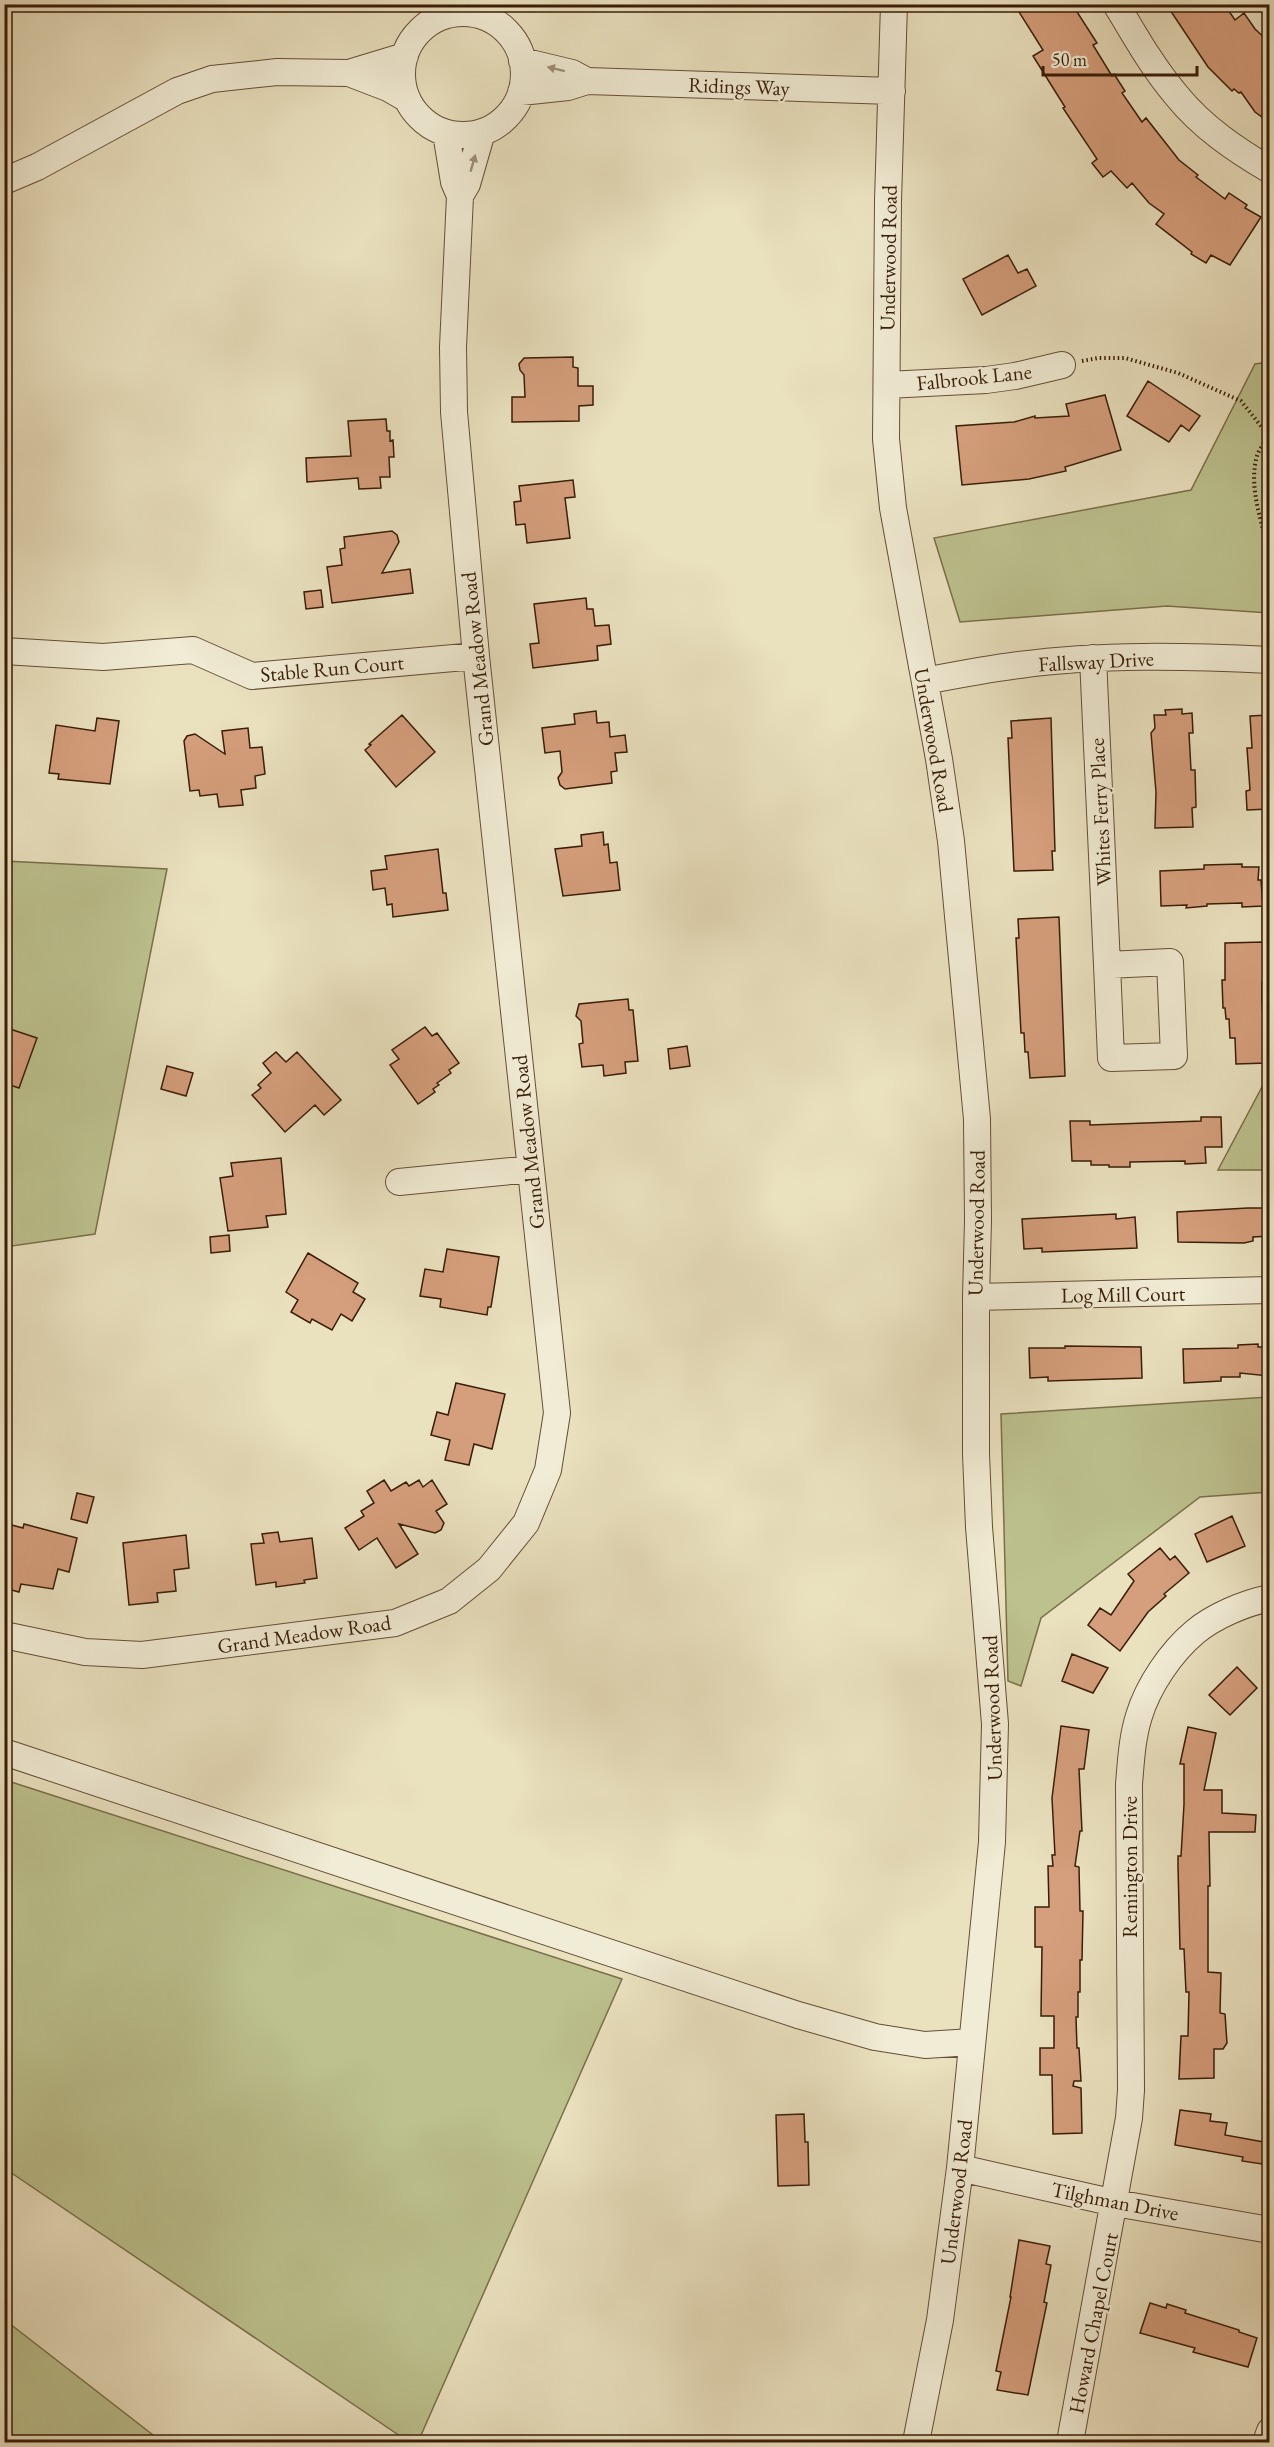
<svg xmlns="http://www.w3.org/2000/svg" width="1274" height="2447" viewBox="0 0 1274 2447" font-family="'EB Garamond',serif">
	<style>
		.green { fill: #bcc18e; stroke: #7a6f4a; stroke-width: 1.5 }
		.building { fill: #d59e7c; stroke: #391d07; stroke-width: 1.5 }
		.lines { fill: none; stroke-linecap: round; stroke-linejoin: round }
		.minor-casing { stroke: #654e35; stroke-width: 28 }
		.path { stroke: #391d07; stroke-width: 4; stroke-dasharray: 1.5 3; stroke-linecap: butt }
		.minor { stroke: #f1ecd5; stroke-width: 26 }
		.oneway { fill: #9e8f78 }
		.labels { text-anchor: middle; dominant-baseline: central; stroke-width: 4.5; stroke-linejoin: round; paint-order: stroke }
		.street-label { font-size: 21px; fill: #391d07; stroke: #f1ecd5 }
	</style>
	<rect width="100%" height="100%" fill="#eae1bf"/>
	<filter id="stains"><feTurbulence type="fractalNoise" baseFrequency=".00333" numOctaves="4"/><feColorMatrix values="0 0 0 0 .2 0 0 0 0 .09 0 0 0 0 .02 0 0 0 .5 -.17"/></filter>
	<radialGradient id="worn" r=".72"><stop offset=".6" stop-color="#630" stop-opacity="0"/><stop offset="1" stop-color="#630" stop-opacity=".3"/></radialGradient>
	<path class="green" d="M1269 362V613L1167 606 960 622 934 538 1191 490 1255 364Z
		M4 861 167 869 95 1234 5 1247Z
		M1262 900 1270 903 1269 1170H1218L1263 1085Z
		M1269 1397V1492L1200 1497 1041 1618 1021 1686 1008 1681 1001 1414Z
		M5 1780 622 1979 418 2442H409L7 2170 5 2174Z
		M5 2320 162 2442H5Z"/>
	<path class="building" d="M1014 4H1072L1097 43 1093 45 1112 76 1114 74 1125 91 1122 93 1142 122 1146 118 1179 160 1198 175 1196 177 1225 199 1229 193 1247 205 1245 208 1261 217 1230 265 1211 255 1206 263 1191 254 1192 252 1156 224 1164 214 1149 203 1132 183 1127 188 1111 171 1103 177 1092 163 1097 159 1063 108 1065 107 1033 56 1043 50Z
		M1166 4H1224L1235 20 1244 13 1255 29 1269 42V122L1255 112 1241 92 1239 93 1234 89 1232 91 1208 67Z
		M1008 255 1018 273 1027 269 1036 286 982 315 963 279Z
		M573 357V367L578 368V386H593V405L579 406V421L512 422V397H525L524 375 520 370 519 364 524 358Z
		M1148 381 1200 416 1189 431 1181 425 1169 442 1127 416Z
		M1105 395 1121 450 1065 467 1066 471 1029 479 962 485 956 426 1014 422 1035 416V418L1069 416 1066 404Z
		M386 419 387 431H390V441L393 440 394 457H389L390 477H380L381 488 359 489 358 478 307 482 306 458 351 456 348 421Z
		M573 480 575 497 565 498 570 538 527 543 525 524 516 525 514 502 521 501 519 486Z
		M392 531 397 535 399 542 382 573 410 569 413 593 332 603 327 567 342 565 340 549 345 548 344 537Z
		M321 590 323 607 306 609 304 592Z
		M586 598 587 609H593L595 626 609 625 611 644 597 646 598 660 533 668 530 644 539 643 534 604Z
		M1182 709V714L1192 713 1193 733H1189L1191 770H1195L1196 807 1192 808 1193 827 1155 828 1156 792 1151 733 1155 728 1154 715H1166L1165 710Z
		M596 711 597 723 609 722 610 737 625 735 627 752 615 753 617 771 611 772 612 783 565 789 560 785 558 778 562 772 560 751 545 753 542 728 575 724 574 714Z
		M402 715 435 752 396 787 365 750 371 745 369 744Z
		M1269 715V809L1247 810 1246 791 1250 790 1247 748H1252L1250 716Z
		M97 718 119 721 110 784 58 779 59 774 49 773 56 725 95 731Z
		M1051 718 1055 851H1052L1053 870 1014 871 1008 738H1012L1011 721Z
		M248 728 250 748 262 747 265 774 255 776 256 788 241 790 243 805 219 807 217 794 200 796 199 790 190 791 184 741 187 736 195 734 225 754 222 731Z
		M603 832 604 845 608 844 610 863 617 862 620 890 563 896 555 849 582 846 581 835Z
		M438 849 443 893H446L448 910 393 917 392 904 387 905 385 888 373 890 371 871 387 869 385 856Z
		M1242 864V867H1259L1258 880H1261L1263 906 1242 907V903L1207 904V906L1186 908 1187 905 1161 906 1160 871 1204 869V865Z
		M1059 917 1065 1076 1030 1078 1028 1052H1025L1024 1033H1021L1016 938H1019L1018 919Z
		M1264 942 1265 982H1262V1000L1263 1018H1266L1267 1063 1236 1064 1235 1038H1230L1229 1019H1226L1225 1008H1223L1222 980H1225V943Z
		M628 999 629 1010H633L638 1061 625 1062 626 1073 604 1076 603 1065 582 1067 579 1044 583 1043 581 1021 576 1016 579 1004Z
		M4 1027 37 1038 19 1088 4 1083Z
		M425 1027 432 1036 437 1033 459 1063 449 1070 451 1073 437 1083 439 1085 433 1089 435 1092 418 1104 390 1065 399 1059 392 1050Z
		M687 1046 690 1066 670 1069 668 1049Z
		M276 1052 286 1062 297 1052 341 1100 324 1115 315 1105 285 1132 252 1095 261 1088 258 1085 271 1073 263 1063Z
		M167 1066 193 1073 186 1096 161 1089Z
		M1201 1117H1221L1222 1147H1205L1206 1163 1185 1164V1161L1130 1162V1167H1109V1165H1091V1161H1072L1070 1121H1090V1125L1201 1121Z
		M281 1158 286 1214 266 1216 268 1227 228 1231 220 1178 233 1176 231 1163Z
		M1248 1208H1269V1236L1253 1237V1241L1244 1243 1178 1242 1177 1212Z
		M1116 1214V1219L1135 1217 1137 1248 1042 1252V1248L1024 1249 1022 1219Z
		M229 1235 230 1251 211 1253 210 1237Z
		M447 1249 499 1257 491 1307H488L487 1315 440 1307 441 1299 420 1296 425 1269 443 1272Z
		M308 1253 358 1283 353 1292 365 1299 352 1321 341 1314 332 1330 312 1319 310 1323 291 1312 298 1300 286 1292Z
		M1258 1344V1347H1269V1376L1240 1373V1377H1221V1381L1184 1383 1183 1349 1238 1348V1345Z
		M1065 1346 1141 1347 1142 1378 1048 1381V1377L1030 1378 1029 1348H1065Z
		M456 1383 505 1394 492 1449 474 1444 469 1465 445 1460 450 1440 431 1435 437 1412 448 1415Z
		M384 1480 391 1491 406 1482 409 1486 419 1480 423 1487 432 1480 447 1504 436 1511 444 1523 441 1530 435 1533 399 1524 418 1554 396 1568 377 1538 359 1550 345 1528 364 1516 361 1511 374 1503 367 1491Z
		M77 1493 94 1497 87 1523 71 1519Z
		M1232 1516 1245 1546 1207 1562 1195 1534Z
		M8 1524 23 1528 24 1524 77 1538 69 1572 58 1569 53 1589 21 1584 19 1592 4 1588V1540Z
		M278 1532 280 1542 312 1538 317 1578 304 1580 305 1583 276 1587V1582L256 1585 251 1544 264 1543 262 1534Z
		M186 1535 189 1568 174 1570 176 1591 157 1593 158 1602 129 1605 123 1543Z
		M1160 1548 1170 1560 1175 1556 1189 1573 1164 1594 1166 1596 1148 1612 1120 1651 1088 1625 1100 1608 1111 1615 1134 1581 1128 1574Z
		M1072 1654 1108 1668 1093 1693 1062 1681Z
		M1237 1667 1257 1688 1230 1715 1209 1695Z
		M1061 1726 1089 1730 1084 1769H1079L1082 1831H1080L1075 1866 1079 1867 1080 1911H1083L1082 1960H1080V1992H1078V2017H1076L1077 2048H1079L1081 2081H1074L1073 2086 1081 2088 1082 2133 1053 2134 1052 2075H1040V2048H1054V2016H1041L1042 1947H1035V1907H1049L1048 1866H1053L1052 1855H1055L1052 1798Z
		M1188 1727 1216 1733 1204 1790H1222V1813L1256 1815 1255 1832H1209L1210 1886H1208V1972L1221 1973 1220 2013 1225 2014 1227 2043 1223 2049H1214V2078L1179 2079 1181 2036H1188L1189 1992H1186L1184 1949H1180L1178 1866V1856H1181L1184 1804V1764H1180Z
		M1180 2110 1211 2114 1210 2121 1227 2123 1225 2135 1269 2143V2161L1263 2160 1262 2164 1242 2161 1243 2157 1175 2145Z
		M804 2114 805 2142H808L809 2185 778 2186 776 2115Z
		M1019 2240 1050 2246 1046 2264 1051 2265 1044 2302 1047 2303 1043 2322 1028 2395 997 2390 1001 2372 996 2371 1011 2297H1010Z
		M1150 2303 1166 2308 1167 2304 1186 2310 1185 2313 1239 2330V2332L1257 2338 1248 2367 1193 2352 1195 2348 1140 2333Z"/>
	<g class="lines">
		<defs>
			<path id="minor" d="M894 4 888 201 886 439 893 508 939 759 951 841 977 1119 978 1221 976 1297V1454L979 1527 995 1724 992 1842 960 2168 940 2320 916 2442
				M1116 4C1135 36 1153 68 1177 96 1202 127 1236 150 1270 170
				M402 74a61 61 0 1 1 122 0a61 61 0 1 1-122 0Z
				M405 56 349 73 388 88 407 99
				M587 81 892 91
				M521 92 568 87 587 81 572 73 522 61
				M446 133 454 182 460 196 467 184 482 132
				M4 181 37 167 177 91 212 79 277 72 349 73
				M887 385 986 380 1015 376 1062 365
				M4 651 103 657 193 650 252 676 476 656
				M1093 658 1107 965 1170 962 1174 1056 1111 1058 1107 965
				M925 681C956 675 987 669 1019 665 1101 654 1187 656 1270 660
				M399 1182 531 1169
				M976 1297 1270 1290
				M4 1635 85 1652 142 1655 395 1623 449 1601 489 1569 526 1523 548 1470 557 1413 476 656 454 412 453 347 460 196
				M4 1752 798 2015 875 2037 925 2045 972 2042
				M960 2168 1115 2203 1270 2230
				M1070 2442 1129 2118 1131 2090 1129 1784C1131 1761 1132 1738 1139 1716 1148 1686 1171 1652 1195 1632 1214 1616 1245 1603 1270 1598
				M1266 2442 1270 2431"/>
		</defs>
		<use href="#minor" class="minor-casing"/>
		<path class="path" d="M1082 361 1098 358H1125L1178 373 1241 401 1269 436
			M1269 436C1265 442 1259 449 1257 456 1248 486 1262 524 1270 554"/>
		<use href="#minor" class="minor"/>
	</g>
	<defs><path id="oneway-solid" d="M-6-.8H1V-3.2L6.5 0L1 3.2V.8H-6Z" transform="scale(1.5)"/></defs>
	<g class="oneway">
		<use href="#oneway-solid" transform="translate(556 69) rotate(-166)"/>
		<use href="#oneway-solid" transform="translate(473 163) rotate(-74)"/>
	</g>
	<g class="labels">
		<g class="street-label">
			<text transform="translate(739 86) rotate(2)">Ridings Way</text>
			<text transform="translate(888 258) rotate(-89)">Underwood Road</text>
			<text transform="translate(974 377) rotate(-6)">Falbrook Lane</text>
			<text transform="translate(477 659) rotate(-96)">Grand Meadow Road</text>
			<text transform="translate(1096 661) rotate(-3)">Fallsway Drive</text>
			<text transform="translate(332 668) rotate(-5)">Stable Run Court</text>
			<text transform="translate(934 740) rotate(80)">Underwood Road</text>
			<text transform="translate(1100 812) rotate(-93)">Whites Ferry Place</text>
			<text transform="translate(528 1142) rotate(-96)">Grand Meadow Road</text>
			<text transform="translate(976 1223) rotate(-89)">Underwood Road</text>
			<text transform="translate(1123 1294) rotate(-1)">Log Mill Court</text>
			<text transform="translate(304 1634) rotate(-8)">Grand Meadow Road</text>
			<text transform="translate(992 1708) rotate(-92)">Underwood Road</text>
			<text transform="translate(1129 1867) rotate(-90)">Remington Drive</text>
			<text transform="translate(956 2192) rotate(-83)">Underwood Road</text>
			<text transform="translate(1115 2201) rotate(11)">Tilghman Drive</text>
			<text transform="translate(1093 2323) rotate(-79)">Howard Chapel Court</text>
		</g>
	</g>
	<rect width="1274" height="2447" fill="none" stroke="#eae1bf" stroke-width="24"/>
	<rect x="6" y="6" width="1262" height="2435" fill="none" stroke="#391d07" stroke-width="3"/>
	<rect x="12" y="12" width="1250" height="2423" fill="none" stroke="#391d07" stroke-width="1.5"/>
	<path d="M1043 66v9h154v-9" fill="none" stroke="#391d07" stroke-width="3"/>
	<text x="1052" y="66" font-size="18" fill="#391d07" stroke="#f1ecd5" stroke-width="4.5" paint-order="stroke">50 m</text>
	<rect width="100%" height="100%" filter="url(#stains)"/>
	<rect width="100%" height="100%" fill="url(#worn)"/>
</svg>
